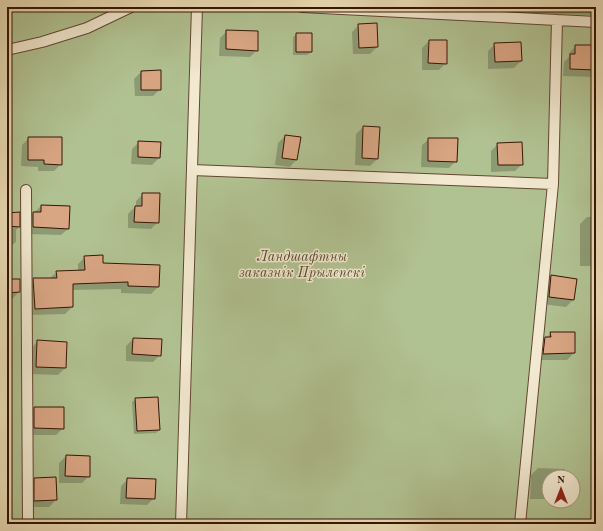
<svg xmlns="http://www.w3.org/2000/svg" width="603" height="531" viewBox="0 0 603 531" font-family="'Old Standard TT',serif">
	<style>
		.green { fill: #b1c292; stroke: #746b4c; fill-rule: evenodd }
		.shadow { fill: #0003 }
		.building { fill: #d9a684; stroke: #361405 }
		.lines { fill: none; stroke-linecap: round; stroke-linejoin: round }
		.lane-casing { stroke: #634631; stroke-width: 12 }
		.lane { stroke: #f2e9d0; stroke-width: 10 }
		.labels { text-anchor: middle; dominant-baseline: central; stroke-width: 3; stroke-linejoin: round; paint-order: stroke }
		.park-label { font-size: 14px; font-style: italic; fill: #5b482f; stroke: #f2e9d0 }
	</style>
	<rect width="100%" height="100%" fill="#ebddb6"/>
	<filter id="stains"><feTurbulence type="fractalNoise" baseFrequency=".005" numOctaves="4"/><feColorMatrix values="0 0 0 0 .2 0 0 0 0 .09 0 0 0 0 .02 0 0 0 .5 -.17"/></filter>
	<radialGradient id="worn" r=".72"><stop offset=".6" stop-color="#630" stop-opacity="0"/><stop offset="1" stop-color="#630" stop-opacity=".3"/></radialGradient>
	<path class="green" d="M7 7H596V524H7ZM549 477H573V501H549Z"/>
	<path class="shadow" d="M467 7H596V15L511 13V10L467 8Z
		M359 25 377 47 370 54H353L352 32Z
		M227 31 257 50 250 57 219 56 220 38Z
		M297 34 311 52 307 55H293V37Z
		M429 41 446 63 439 70H422V48Z
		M495 44 521 61 514 68 488 69V51Z
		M576 46H596V77L563 76 564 62 569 57V53Z
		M141 72 160 89 153 96H135L134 79Z
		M363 127 377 159 370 166 355 165 356 134Z
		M285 136 300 138 296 160 290 167 275 165 278 143Z
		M29 138 61 164 54 171H38V167L21 166 22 145Z
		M429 139 456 161 449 168 421 167 422 145Z
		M139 142 159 158 152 165 131 164 132 149Z
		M498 144 522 164 515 171 491 172V151Z
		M143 194 158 222 151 229 128 228V214L136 206V201Z
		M41 206 68 229 61 235 26 234V220Z
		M7 214 19 227 16 230V242L7 249Z
		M587 217H596V266H580V224Z
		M85 257 158 287 151 294 121 293V289L72 290V307L65 314 29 315 27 286 33 279 50 278 57 272 78 271V264Z
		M7 270 8 280 19 292 12 299H7Z
		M551 277 573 300 566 307 542 304 544 283Z
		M551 333 574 353 567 360H537L538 345Z
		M133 339 160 355 153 362 126 361V346Z
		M38 341 65 368 58 375 30 374 31 348Z
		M136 399 159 430 156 433 134 434 132 402Z
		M34 408 63 428 56 435H27V415Z
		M66 456 89 476 82 483H59V463Z
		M538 468 565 469V477H549V499H530L531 475Z
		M35 478 56 500 49 507H28V485Z
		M128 479 154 498 147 505 120 504 121 486Z"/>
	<path class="building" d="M377 23 378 47 359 48 358 24Z
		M226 30 258 31V51L226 49Z
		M296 33H312V52H296Z
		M429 40H447V64L428 63Z
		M521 42 522 61 495 62 494 43Z
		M575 45H596V70L570 69V54H575Z
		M161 70V90H141V71Z
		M363 126 380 127 378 159 362 158Z
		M285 135 301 137 297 160 282 158Z
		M28 137H62V165L44 164V160H28Z
		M428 138H458L457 162 428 161Z
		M138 141 161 142 160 158 138 157Z
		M522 142 523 165H498L497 143Z
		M142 193H160L159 223 134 222 135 206H142Z
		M41 205 70 206 69 229 33 227V212H41Z
		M20 212V227L7 226V213Z
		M103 255V263L160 265 159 287 128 286V282L73 284V307L35 309 33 278H57L56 271 85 270 84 256Z
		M551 275 577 279 574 300 549 297Z
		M7 279H20V292L7 293Z
		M550 332H575V353L543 354 545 337H551Z
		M133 338 162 339 161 356 132 354Z
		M37 340 67 342 66 368 36 367Z
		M158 397 160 430 137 431 135 398Z
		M34 407H64V429L34 428Z
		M66 455 90 456V477L65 476Z
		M56 477 57 500 34 501V478Z
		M127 478 156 479 155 499 126 498Z"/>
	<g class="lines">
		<defs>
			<path id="lane" d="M302 7 596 22
				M7 50 42 42 87 28 131 7
				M192 170 553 184
				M26 190 28 524
				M181 524 197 7
				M520 524 553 184 557 20"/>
		</defs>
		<use href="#lane" class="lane-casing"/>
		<use href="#lane" class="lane"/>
	</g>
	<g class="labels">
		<g class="park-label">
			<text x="302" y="257">Ландшафтны<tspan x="302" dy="16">заказнік Прылепскі</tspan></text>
		</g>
	</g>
	<rect width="603" height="531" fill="none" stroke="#ebddb6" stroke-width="24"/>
	<rect x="8" y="8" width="587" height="515" fill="none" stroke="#361405" stroke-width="2"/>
	<rect x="12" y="12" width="579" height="507" fill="none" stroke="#361405"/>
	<g transform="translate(561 489)"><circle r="19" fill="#f2e9d0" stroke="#a7947f"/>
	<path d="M0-3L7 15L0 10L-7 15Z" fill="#8f2418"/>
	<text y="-6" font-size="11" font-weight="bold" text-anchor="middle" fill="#361405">N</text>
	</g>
	<rect width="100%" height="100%" filter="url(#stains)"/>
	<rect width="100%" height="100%" fill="url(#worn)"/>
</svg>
